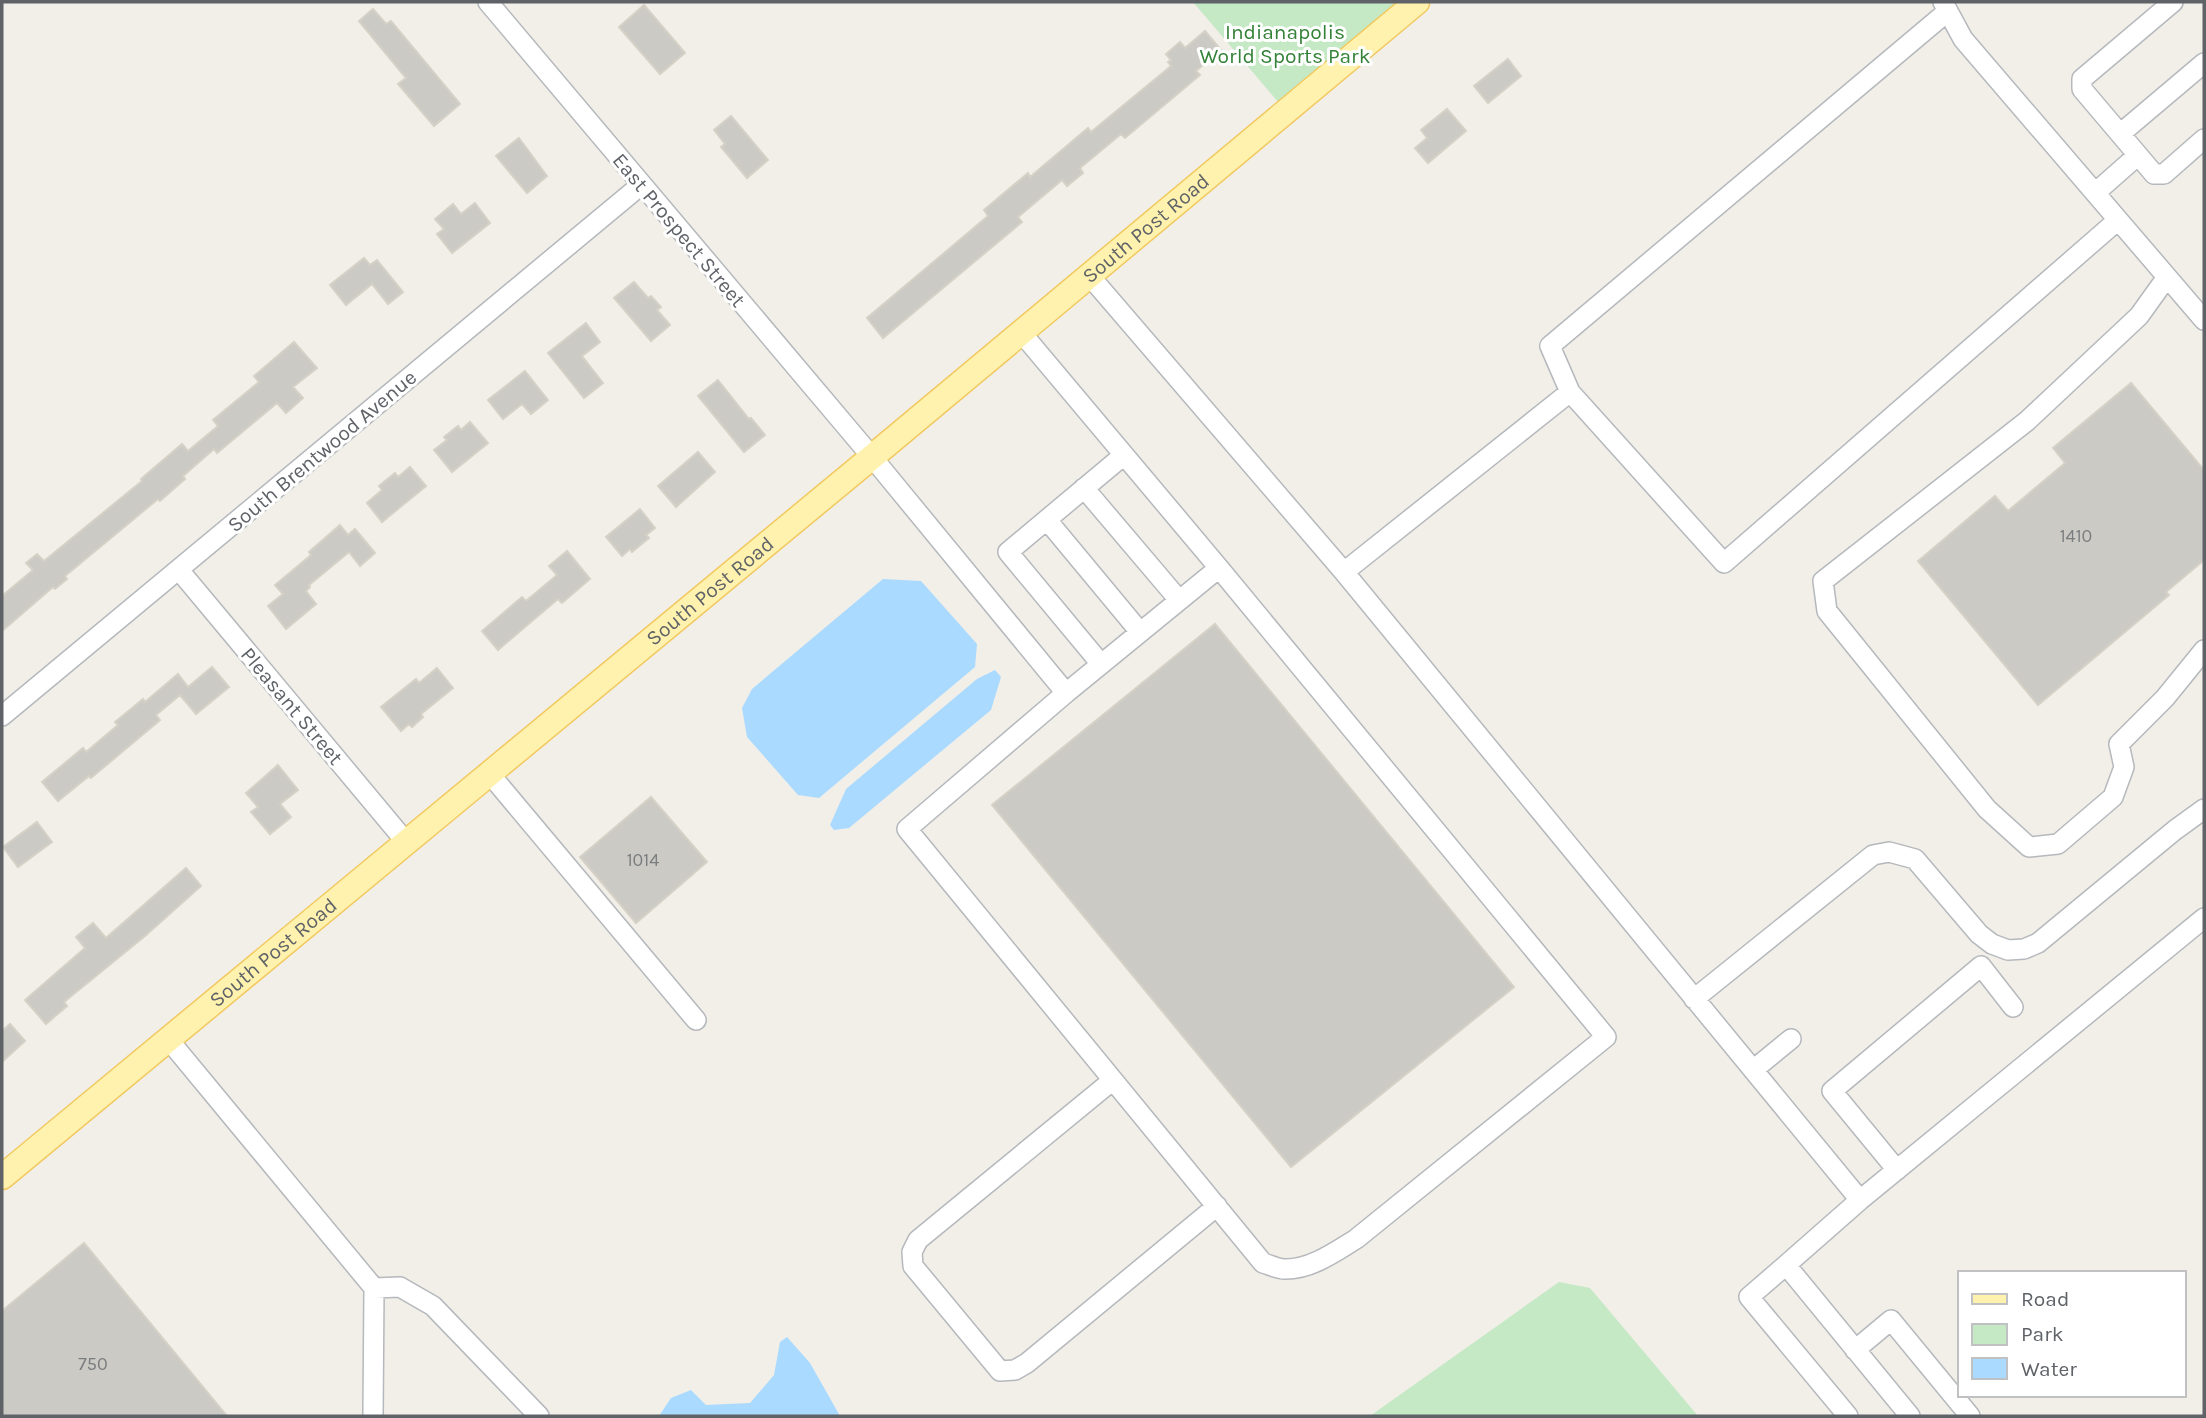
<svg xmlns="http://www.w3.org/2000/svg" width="2206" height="1418" viewBox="0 0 2206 1418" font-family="Karla,sans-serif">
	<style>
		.green { fill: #c5e8c5 }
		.water { fill: #aadaff }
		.building { fill: #cccac5; stroke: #d6d1c6; stroke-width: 2 }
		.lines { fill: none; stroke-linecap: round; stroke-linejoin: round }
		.minor-casing { stroke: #b5b8bc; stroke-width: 22 }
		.major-casing { stroke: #f2c960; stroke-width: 27 }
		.minor { stroke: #fff; stroke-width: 19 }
		.major { stroke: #fff2af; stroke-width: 24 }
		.labels { text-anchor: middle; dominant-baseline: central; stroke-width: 6; stroke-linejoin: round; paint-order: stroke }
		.number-label { font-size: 18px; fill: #7a7d7f }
		.park-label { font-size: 21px; fill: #348238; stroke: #fff }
		.street-label { font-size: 21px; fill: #5f6368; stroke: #fff }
	</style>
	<rect width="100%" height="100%" fill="#f1efe8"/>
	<path class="green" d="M1193 2H1400L1279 103Z
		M1559 1282 1590 1288 1698 1416H1370Z"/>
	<path class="water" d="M883 579 921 581 977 644 975 667 819 798 798 795 747 737 742 708 752 689Z
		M995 670 1001 677 991 710 849 828 834 830 830 825 846 789 977 679Z
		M787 1337 810 1363 840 1416H659L671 1398 691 1390 706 1405 750 1403 774 1375 780 1342Z"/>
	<path class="building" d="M644 5 685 53 660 74 619 27Z
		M373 9 386 24 391 21 460 104 434 126 398 84 406 78 359 21Z
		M1205 31 1221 50 1196 71 1200 75 1125 138 1121 134 1080 168 1083 173 1067 186 1062 180 1018 217 1022 222 883 338 867 318 988 216 984 210 1028 173 1030 177 1088 128 1091 132 1171 66 1168 62 1171 60 1166 54 1180 42 1185 48Z
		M1508 59 1521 76 1488 103 1474 86Z
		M1447 109 1466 131 1428 163 1415 148 1427 138 1421 130Z
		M731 116 768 160 747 178 721 147 725 144 714 130Z
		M519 138 547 176 527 193 496 156Z
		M475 203 490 223 452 253 437 234 444 229 435 219 453 204 461 214Z
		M364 258 370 265 377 260 403 292 388 304 372 284 346 305 330 285Z
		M634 282 648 298 651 296 661 307 657 310 670 325 651 341 614 298Z
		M586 323 600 342 582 356 603 383 584 398 548 353Z
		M294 342 317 368 293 387 303 398 286 413 277 403 217 453 214 449 183 476 185 479 160 501 158 499 65 576 67 579 55 589 53 587 2 631V596L33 570 26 563 37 554 44 561 142 481 141 479 182 444 188 451 218 426 213 420 259 382 254 376Z
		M525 371 548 400 531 414 522 404 503 419 488 400Z
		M718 380 749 419 751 418 765 435 744 452 698 396Z
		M2131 383 2204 470V560L2166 592 2169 595 2038 705 1918 561 1995 496 2008 511 2065 463 2053 448Z
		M470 422 488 443 452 472 434 450 447 440 444 437 458 426 461 430Z
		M698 452 715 472 676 507 658 486Z
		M410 467 426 486 382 522 367 503 382 490 379 486 395 473 398 477Z
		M640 509 655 528 646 535 649 538 632 552 630 549 622 556 606 537Z
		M340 525 348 535 355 529 375 553 360 566 349 552 309 585 310 587 306 591 316 604 286 629 268 606 283 594 275 585 311 555 309 552Z
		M567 551 590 579 562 603 558 599 498 650 482 631 522 597 526 601 557 575 549 566Z
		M1215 624 1514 987 1291 1167 992 805Z
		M212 667 229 687 196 714 180 695 156 715 160 720 91 778 89 776 58 801 42 782 83 748 86 752 118 725 115 722 143 699 145 702 178 674 188 687Z
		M437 668 453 688 421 714 423 717 412 727 409 724 401 731 381 707 416 679 419 683Z
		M278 765 298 790 280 804 291 817 270 834 251 812 258 807 246 793Z
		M651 797 707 862 636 923 580 857Z
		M37 822 52 842 18 867 3 847Z
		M186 868 201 886 145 936 64 1002 67 1006 46 1024 25 1000 85 948 76 937 93 923 106 938Z
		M10 1024 25 1041 2 1062V1031Z
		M84 1243 227 1416H2V1311Z"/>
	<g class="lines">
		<defs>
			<path id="minor" d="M488 2 872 457 1066 693 1219 568 1020 331
				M1943 2 1963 39 2204 320
				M2173 2 2082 79V89L2154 174H2164L2204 139
				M2120 134 2204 63
				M2095 193 2137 156
				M1088 274 1344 572 1860 1200 1786 1265 1910 1416
				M2167 277 2139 316 2027 421 1823 581 1827 611 1987 809 2029 847 2058 844 2113 797 2124 767 2119 744 2165 698 2204 650
				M1570 392 1550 346 1948 11
				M1084 488 1179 600
				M1047 520 1140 632
				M179 570 406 842
				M1344 572 1570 392 1724 563 2118 220
				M1101 664 1008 552 1124 455
				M1066 693 907 829 1263 1263C1270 1265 1278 1269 1284 1269 1310 1270 1335 1252 1356 1239L1606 1037 1219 568
				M2 716 641 185
				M489 773 696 1020
				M1694 999 1873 855 1889 852 1915 859 1979 934 1992 944 2008 950 2024 949 2038 943 2175 830 2204 809
				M168 1039 374 1288 373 1416
				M1753 1070 1791 1039
				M1113 1080 918 1240 912 1252 913 1266 1000 1371 1015 1370 1027 1363 1217 1206
				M1897 1170 1832 1091 1981 966 2013 1007
				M1860 1200 2204 918
				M1786 1265 1749 1297 1848 1416
				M374 1288 400 1287 433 1306 539 1416
				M1855 1350 1891 1320 1970 1416"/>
			<g id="major">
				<path id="s1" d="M2 1177 872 457 1417 2"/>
			</g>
		</defs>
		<use href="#minor" class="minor-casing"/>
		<use href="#major" class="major-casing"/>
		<use href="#minor" class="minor"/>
		<use href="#major" class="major"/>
	</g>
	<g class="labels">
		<g class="number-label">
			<text x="2076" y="536">1410</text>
			<text x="643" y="860">1014</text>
			<text x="93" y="1364">750</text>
		</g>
		<g class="park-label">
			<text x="1285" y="32">Indianapolis<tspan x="1285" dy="24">World Sports Park</tspan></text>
		</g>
		<g class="street-label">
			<text stroke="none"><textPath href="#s1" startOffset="1486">South Post Road</textPath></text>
			<text transform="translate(679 230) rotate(50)">East Prospect Street</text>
			<text transform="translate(322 451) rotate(-40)">South Brentwood Avenue</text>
			<text stroke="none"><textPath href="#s1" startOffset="919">South Post Road</textPath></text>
			<text transform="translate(292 706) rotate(50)">Pleasant Street</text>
			<text stroke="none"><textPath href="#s1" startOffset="352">South Post Road</textPath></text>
		</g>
	</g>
	<rect width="2206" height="1418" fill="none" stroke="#5f6368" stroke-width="7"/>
	<rect x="1958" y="1271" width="228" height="126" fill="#ffffff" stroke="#bfc1c3" stroke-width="2"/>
	<rect x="1972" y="1294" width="35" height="10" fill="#fff2af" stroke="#bfc1c3" stroke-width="2"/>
	<text x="2021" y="1306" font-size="21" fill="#5f6368">Road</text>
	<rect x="1972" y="1324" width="35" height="21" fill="#c5e8c5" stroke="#bfc1c3" stroke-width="2"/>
	<text x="2021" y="1341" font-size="21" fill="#5f6368">Park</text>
	<rect x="1972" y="1358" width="35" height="21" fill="#aadaff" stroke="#bfc1c3" stroke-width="2"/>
	<text x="2021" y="1376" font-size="21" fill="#5f6368">Water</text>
</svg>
